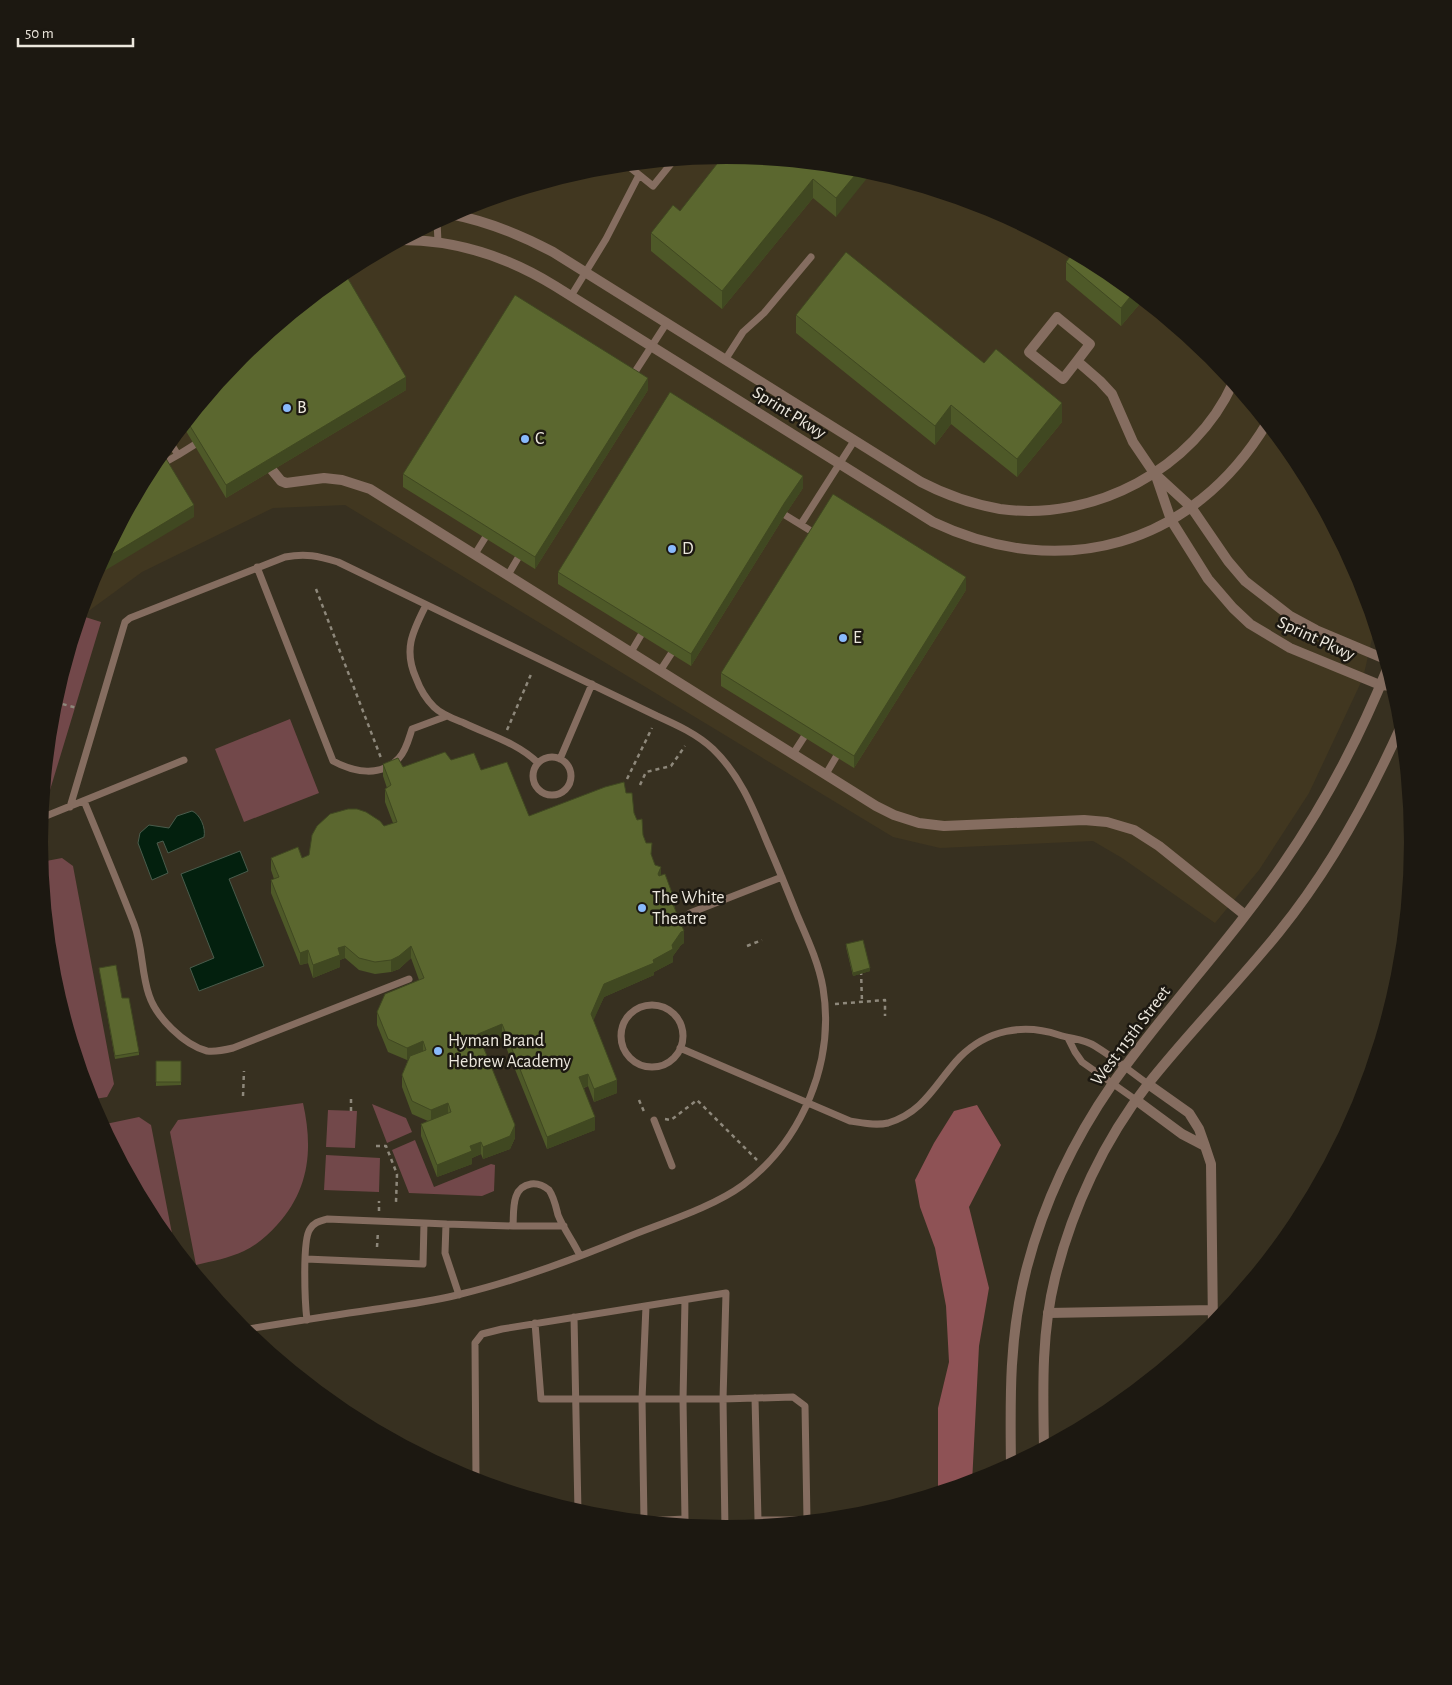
<svg xmlns="http://www.w3.org/2000/svg" width="1452" height="1685" viewBox="0 0 1452 1685" font-family="'Alegreya Sans',sans-serif">
	<style>
		.built { fill: #413720 }
		.green { fill: #72484a }
		.forest { fill: #8e5255 }
		.water { fill: #03200e; stroke: #495c4c }
		.lines { fill: none; stroke-linecap: round; stroke-linejoin: round }
		.path { stroke: #8e887b; stroke-width: 2.5; stroke-dasharray: 4 4; stroke-linecap: butt }
		.service { stroke: #856d60; stroke-width: 7 }
		.minor { stroke: #856d60; stroke-width: 10 }
		.tertiary { stroke: #856d60; stroke-width: 10 }
		.wall { fill: #4e5928 }
		.shaded-wall { fill: #404821 }
		.building { fill: #5b672f; stroke: #404821 }
		.poi-dot { fill: #89bafc; stroke: #1c1811; stroke-width: 2 }
		.labels { text-anchor: middle; dominant-baseline: central; stroke-width: 5; stroke-linejoin: round; paint-order: stroke }
		.poi-label { font-size: 18px; fill: #ece7dd; stroke: #1c1811; text-anchor: start }
		.street-label { font-size: 18px; fill: #ece7dd; stroke: #1c1811 }
	</style>
	<rect width="100%" height="100%" fill="#373020"/>
	<path class="built" d="M726 155 860 169 989 208 1108 271 1212 357 1298 461 1361 580 1375 626 1363 678 1309 793 1259 870 1215 923 1122 858 1093 841 940 848 893 837 345 505 273 508 142 572 79 618 91 579 155 460 240 356 344 271 463 207 592 168Z"/>
	<path class="green" d="M82 616 101 622 50 790 44 788 51 714Z
		M290 719 319 793 244 822 215 749Z
		M62 858 73 866 114 1084 107 1097 89 1100 52 976 41 862Z
		M303 1103C313 1148 310 1189 277 1225 268 1235 257 1245 244 1251 229 1258 213 1261 196 1265L170 1132 178 1120Z
		M372 1104 406 1118 412 1132 387 1143Z
		M328 1110 357 1111 355 1148 326 1147Z
		M139 1117 151 1125 175 1249 154 1224 101 1125Z
		M415 1140 434 1187 491 1164 495 1165 494 1191 482 1196 409 1193 392 1150Z
		M326 1155 380 1158 379 1192 324 1190Z"/>
	<path class="forest" d="M977 1105 1001 1145 969 1207 989 1288 979 1346 972 1483 938 1493V1408L949 1362 946 1306 935 1248 920 1207 915 1180 934 1143 954 1111Z"/>
	<path class="water" d="M192 811C200 814 206 828 204 837L168 853 163 841 157 843 168 873 152 880 138 843 140 833 149 825 169 828 177 816Z
		M240 851 248 871 229 879 264 966 199 991 190 968 214 958 181 874Z"/>
	<g class="lines">
		<path class="path" d="M316 589 381 758
			M55 702 77 708
			M507 730 532 672
			M627 779 652 728
			M640 785 646 772 671 766 685 746
			M747 946 762 940
			M861 971 862 1002
			M835 1004 885 1000V1016
			M243 1096 244 1071
			M639 1100 645 1114
			M351 1111V1098
			M665 1119 671 1120 697 1100 757 1160
			M376 1146H386L397 1174 396 1202
			M379 1211V1201
			M377 1247 378 1231"/>
		<path class="service" d="M627 165 653 186 674 160
			M437 221 438 242
			M571 296 606 239 639 175
			M725 360 743 332 764 313 811 257
			M631 378 666 324
			M170 442 178 455 194 445
			M162 464 178 455
			M785 515 816 534
			M801 524 854 441
			M475 554 485 538
			M257 567 333 761C353 772 381 778 399 758 406 751 409 738 412 729L447 716
			M508 575 518 558
			M426 605C413 631 403 649 416 678 420 689 426 699 434 707 442 715 454 719 464 723 489 735 518 743 538 763
			M631 652 641 635
			M660 671 671 654
			M793 754 804 737
			M533 776a19 19 0 1 1 38 0a19 19 0 1 1-38 0Z
			M560 759 592 684
			M826 774 836 757
			M84 801C101 842 118 883 134 924 143 947 141 972 149 995 156 1017 184 1045 207 1051 216 1052 225 1050 233 1048L409 979
			M70 807 125 622 130 618 285 557C306 553 318 556 338 562L657 716C677 725 697 734 713 749 740 775 753 808 767 842 778 867 788 892 798 917 808 940 819 964 823 988 835 1061 803 1140 743 1185 713 1207 665 1222 630 1236 575 1259 519 1280 461 1294 431 1302 401 1305 370 1310 327 1316 285 1323 242 1330
			M41 818 184 760
			M690 913 782 877
			M621 1036a31 31 0 1 1 62 0a31 31 0 1 1-62 0Z
			M1068 1038 1075 1052 1082 1062 1136 1100
			M680 1048 850 1121C863 1123 876 1126 888 1123 925 1112 936 1082 960 1057 987 1030 1023 1023 1059 1035 1071 1039 1084 1039 1095 1046 1113 1057 1131 1072 1148 1084
			M654 1120 672 1166
			M424 1223 446 1224
			M513 1226H564
			M306 1259 423 1264 424 1223 327 1219C320 1221 314 1222 310 1229 302 1240 305 1304 307 1320
			M459 1295 445 1253 446 1224 513 1226C514 1210 511 1187 531 1184 538 1183 544 1186 549 1190 554 1197 556 1207 558 1215 564 1230 574 1242 580 1256
			M646 1306 642 1399 644 1521 685 1519 683 1400 685 1300
			M574 1317 578 1512
			M476 1481 475 1343 482 1334 502 1329 726 1293 723 1399H541L535 1323
			M725 1530 723 1399 793 1397 805 1406 807 1520H758L755 1398"/>
		<path class="minor" d="M450 214C487 221 521 235 553 252L921 482C946 495 972 504 1000 509 1094 522 1194 469 1233 383
			M402 240C458 240 508 257 555 286L933 522C1062 583 1193 546 1267 423
			M1077 361 1063 379 1029 352 1057 317 1090 344 1077 361 1100 381 1112 394 1133 442 1154 473 1191 507 1228 561 1245 581 1290 616 1316 630 1385 659
			M272 470 281 481 286 483 324 478 342 480 370 489 876 806 894 815 919 823 944 826 1084 820 1107 822 1134 830 1159 846 1245 915
			M1156 476 1171 520 1208 579 1233 608 1250 624 1290 648 1380 685 1393 686
			M1136 1100 1182 1134 1205 1146 1199 1129 1189 1113 1148 1084
			M1205 1146 1211 1164 1213 1327
			M1048 1313 1213 1310"/>
		<path class="tertiary" d="M1044 1448C1043 1391 1041 1334 1055 1278 1072 1209 1104 1140 1148 1084 1190 1031 1237 984 1279 932 1330 869 1369 798 1402 724
			M1011 1466C1010 1398 1009 1334 1027 1267 1044 1202 1075 1138 1113 1083 1167 1007 1231 940 1283 864 1326 802 1360 736 1388 667"/>
	</g>
	<path class="wall" d="M860 169 836 217 813 198 722 309 651 251V233L680 211Z
		M1066 262 1143 300 1121 326 1066 280Z
		M796 315 984 363 1062 422 1017 477 951 424 935 445 796 333Z
		M240 356 406 390 226 498 183 426Z
		M648 390 535 569 403 487V474Z
		M803 488 785 515 691 666 558 584V572Z
		M966 590 854 768 721 686V673Z
		M451 760 481 770 529 816 626 793 655 865 661 876 675 910 684 943 681 945 673 956V962L654 972V975L604 997 593 1020 617 1093 594 1102 588 1086 584 1088 595 1130 547 1149 502 1037 482 1045 515 1138 510 1149 483 1159 481 1154 472 1158V1164L437 1177 421 1136V1124L428 1121 412 1114 402 1087V1075L408 1060H407L388 1052 377 1025V1012L419 980 411 958 399 969 391 972 375 974 359 970 345 958 340 960V967L313 978 308 963 300 965 271 893V880L274 879 271 870V858H302L393 823 385 802V789L387 788 383 776V764L403 767Z
		M846 944 870 971 853 976 846 947Z
		M99 968 122 998 139 1052V1055L115 1059Z
		M156 1061H181V1085L156 1086Z"/>
	<path class="shaded-wall" d="M860 169 872 172 836 217V198Z
		M813 179V198L722 309V291Z
		M1134 292 1143 300 1121 326V308Z
		M406 377V390L226 498V485Z
		M648 378V390L535 569V557Z
		M1062 403V422L1017 477V459Z
		M951 405V424L935 445V426Z
		M803 476V488L785 515 691 666V654L785 502Z
		M194 505V517L91 579 101 561Z
		M966 577V590L854 768V756Z
		M661 867V880L658 874Z
		M675 901V913L672 902Z
		M684 931V943L681 945 673 956V962L654 972V975L604 997 591 1026V1014L604 984 653 960 672 945 681 932Z
		M345 946V958L340 960V967L313 978V965L338 948Z
		M411 946V958L399 969 391 972V960Z
		M308 950V963L300 965V953Z
		M870 968V971L853 976V973Z
		M502 1024V1037L478 1046V1034Z
		M423 1041V1054L407 1060V1048Z
		M588 1074V1086L579 1089V1077Z
		M617 1080V1093L594 1102V1089Z
		M448 1103V1116L431 1122V1110Z
		M595 1117V1130L547 1149V1137Z
		M515 1125V1138L510 1149 483 1159V1147Z
		M481 1142V1154L472 1158V1164L437 1177V1165L470 1146Z"/>
	<path class="building" d="M724 155H726L860 169 836 198 813 179 722 291 651 233 673 205 680 211Z
		M846 252 984 363 996 349 1062 403 1017 459 951 405 935 426 796 315Z
		M1073 253 1108 271 1134 292 1121 308 1066 262Z
		M344 272 406 377 226 485 187 421 240 356 340 275Z
		M515 295 648 378 535 557 403 474Z
		M670 392 803 476 785 502 691 654 558 572Z
		M162 452 194 505 101 561 155 460Z
		M833 494 966 577 854 756 721 673Z
		M445 752 451 760 474 753 481 770 507 762 529 816 605 787 624 782 626 793H632L634 813 637 820 642 819 643 835 646 843H652L651 854 655 865 661 867 658 874 659 876 665 874 675 901 672 902 684 931 681 932 672 945 673 949 653 960 654 963 604 984 591 1014 617 1080 594 1089 588 1074 579 1077 595 1117 547 1137 502 1024 478 1034 515 1125 510 1136 483 1147 481 1142 470 1146 472 1151 437 1165 421 1124 451 1112 448 1103 431 1110 412 1101 402 1075 410 1056 426 1050 423 1041 407 1048 388 1039 377 1012 385 994 424 978 411 946 399 956 391 960 375 962 359 958 345 946 338 948 340 955 313 965 308 950 300 953 271 880 279 877 271 858 298 847 302 858 309 855 312 835 317 826 330 814 348 809H357L366 812 380 821 384 826 397 822 385 789 391 785 383 764 398 758 403 767Z
		M863 940 870 968 853 973 846 944Z
		M116 965 122 998H129L139 1052 115 1056 99 968Z
		M156 1061H181V1082H156Z"/>
	<g class="poi-dot">
		<circle cx="287" cy="408" r="5"/>
		<circle cx="525" cy="439" r="5"/>
		<circle cx="672" cy="549" r="5"/>
		<circle cx="843" cy="638" r="5"/>
		<circle cx="642" cy="908" r="5"/>
		<circle cx="438" cy="1051" r="5"/>
	</g>
	<g class="labels">
		<g class="poi-label">
			<text x="297" y="408">B</text>
			<text x="535" y="439">C</text>
			<text x="682" y="549">D</text>
			<text x="853" y="638">E</text>
			<text x="652" y="898">The White<tspan x="652" dy="21">Theatre</tspan></text>
			<text x="448" y="1041">Hyman Brand<tspan x="448" dy="21">Hebrew Academy</tspan></text>
		</g>
		<g class="street-label">
			<text transform="translate(789 413) rotate(32)">Sprint Pkwy</text>
			<text transform="translate(1316 639) rotate(25)">Sprint Pkwy</text>
			<text transform="translate(1131 1036) rotate(-53)">West 115th Street</text>
		</g>
	</g>
	<path d="M0 0H1452V1685H0ZM48 842a678 678 0 1 1 1356 0a678 678 0 1 1-1356 0Z" fill="#1c1811" fill-rule="evenodd"/>
	<path d="M18 38v8h115v-8" fill="none" stroke="#ece7dd" stroke-width="2.5"/>
	<text x="25" y="38" font-size="15" fill="#ece7dd" stroke="#1c1811" stroke-width="4" paint-order="stroke">50 m</text>
</svg>
